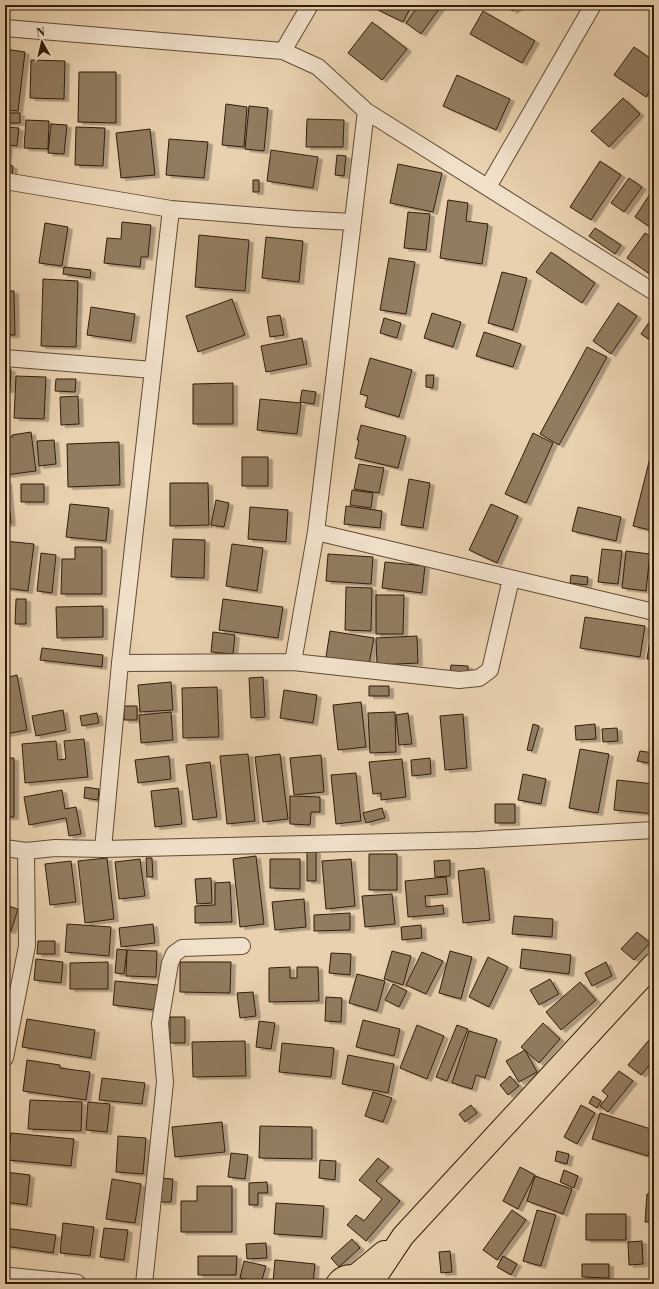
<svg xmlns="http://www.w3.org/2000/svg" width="659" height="1289" viewBox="0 0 659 1289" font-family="'Libre Bodoni',serif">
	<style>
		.building { fill: #917b5f; stroke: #311d09; filter: url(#shadow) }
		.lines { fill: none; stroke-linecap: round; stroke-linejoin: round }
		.minor-casing { stroke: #5f4a32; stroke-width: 18 }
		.tertiary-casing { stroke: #5f4a32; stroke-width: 21 }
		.primary-casing { stroke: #311d09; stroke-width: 24 }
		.minor { stroke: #f1e1cb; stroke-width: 16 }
		.tertiary { stroke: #f1e1cb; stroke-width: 19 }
		.primary { stroke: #e9d1af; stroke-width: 22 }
	</style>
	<defs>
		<filter id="shadow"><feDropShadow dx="4.5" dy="2.5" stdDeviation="0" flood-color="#0004"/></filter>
	</defs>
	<rect width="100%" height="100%" fill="#e9d1af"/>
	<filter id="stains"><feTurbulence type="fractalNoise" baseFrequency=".005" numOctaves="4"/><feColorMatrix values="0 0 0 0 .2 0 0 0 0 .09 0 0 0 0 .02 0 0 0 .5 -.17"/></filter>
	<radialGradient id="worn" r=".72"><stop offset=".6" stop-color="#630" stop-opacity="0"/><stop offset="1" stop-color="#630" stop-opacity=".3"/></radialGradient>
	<path class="building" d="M381 5H412L403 22 378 10Z
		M419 5H442L421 34 406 23Z
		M508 5H522L512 11Z
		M483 11 535 41 522 63 470 34Z
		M372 22 407 49 382 80 348 53Z
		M634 47 654 61V84L646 97 614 75Z
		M5 49 25 52 18 111 5 110Z
		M31 60 65 61 64 99 30 98Z
		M79 72H116V123L78 122Z
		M457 75 510 99 496 130 443 106Z
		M623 98 640 114 609 147 591 131Z
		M226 104 247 107 244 147 222 145Z
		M249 106 268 108 264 151 245 149Z
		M5 113H20V123H5Z
		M307 119 344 120 343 147H306Z
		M26 120 49 121 48 149 24 148Z
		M51 124 67 125 64 154 48 153Z
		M5 127 19 128 17 146 8 145 6 165 13 166 12 176 5 175Z
		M76 127 105 128 103 166 75 165Z
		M150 129 155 175 121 178 116 133Z
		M169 139 208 142 204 178 166 175Z
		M271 150 318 157 313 188 267 181Z
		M337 155 346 156 344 176 335 175Z
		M600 161 621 175 591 220 570 207Z
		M398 164 442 173 433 212 390 203Z
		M629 178 642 187 624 212 611 203Z
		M253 180H259V192H253Z
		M650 194 654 197V230L635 217Z
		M448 200 468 203 466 221 488 224 482 264 440 258Z
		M408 212 430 214 426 250 404 248Z
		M122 222 151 225 148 257H141L140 267 104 263 107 238 121 239Z
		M45 223 68 227 62 266 39 263Z
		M595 228 621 245 615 254 589 236Z
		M645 233 654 239V277L627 258Z
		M199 235 249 240 245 291 195 287Z
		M266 237 303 241 299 282 262 278Z
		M551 252 595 283 582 303 536 272Z
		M389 258 415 262 406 314 380 310Z
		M64 267 91 270 90 278 63 274Z
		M502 272 527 278 513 330 488 323Z
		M43 279 78 281 76 347 41 346Z
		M5 291H14L15 335H5Z
		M232 299 245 335 198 352 186 316Z
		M618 303 637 316 611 354 593 341Z
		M91 307 135 314 131 341 87 335Z
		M432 313 461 322 453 347 424 338Z
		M280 315 284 335 270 337 267 317Z
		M384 318 401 323 397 338 380 333Z
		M650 321 654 323V343L641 334Z
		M484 332 521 344 513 367 476 356Z
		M302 338 307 364 266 372 261 346Z
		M587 347 607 357 559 445 540 434Z
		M370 358 412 370 399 417 365 407 368 396 360 394Z
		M5 369H11L10 390H5Z
		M426 375H434L433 388 426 387Z
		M16 376 46 377 44 419 14 418Z
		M56 379H76L75 392 55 391Z
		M233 383V424H193V384Z
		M302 390 316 392 314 404 300 402Z
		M78 396 79 424 61 425 60 397Z
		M260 399 301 403 297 434 257 430Z
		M361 425 406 436 398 468 355 458 359 440H357Z
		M31 432 36 471 5 475V438L12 437V435Z
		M533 433 553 443 526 503 505 494Z
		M54 440 56 464 39 466 37 441Z
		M119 442 120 485 68 487 67 444Z
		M654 442V531L633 526Z
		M242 457H268V486H242Z
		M359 464 384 468 379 493 354 489Z
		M409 479 430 483 423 528 401 525Z
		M5 481H7L11 523 5 524Z
		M170 483H208L209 525 170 526Z
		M21 484H44V502H21Z
		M352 490 373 493 371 508 350 505Z
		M216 500 229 503 224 527 211 525Z
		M70 504 109 508 106 541 66 537Z
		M491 504 518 516 497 563 469 550Z
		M346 506 382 511 380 528 344 524Z
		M250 507 288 510 286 542 248 539Z
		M578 507 621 517 616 541 572 531Z
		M173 539 205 540 204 578 171 577Z
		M5 541 34 544 28 591 5 588Z
		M232 544 263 548 257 591 226 586Z
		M75 547H102V594H61L62 559H75Z
		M602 549 622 551 618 584 598 582Z
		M626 551 650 554 646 591 622 588Z
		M41 553 56 555 52 593 37 591Z
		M328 554 373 557 371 584 326 581Z
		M385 562 425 566 422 593 382 588Z
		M571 575 588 577 587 585 570 583Z
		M346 587 372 588 371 631 345 630Z
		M376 595H404L403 634H376Z
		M16 599H26V624H15Z
		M223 599 283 607 278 638 219 630Z
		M103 606V637L57 638 56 607Z
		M585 617 645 626 640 657 580 648Z
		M653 621H654V660L647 659Z
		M330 631 374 638 369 664 326 657Z
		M213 632 235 635 233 654 211 652Z
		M417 636 418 663 377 665 376 638Z
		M42 648 103 655 102 667 40 660Z
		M451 665 468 666V676L450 675Z
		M17 675 27 730 5 734V678Z
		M263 677 265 717 251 718 249 678Z
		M171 682 173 710 140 712 138 685Z
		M369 686H389V696H369Z
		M217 687 219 737 183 738 182 688Z
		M284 690 317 695 313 723 280 718Z
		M361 702 366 747 338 750 333 705Z
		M124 706H137V720H124Z
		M63 710 66 730 36 736 32 716Z
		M171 712 173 740 141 743 139 715Z
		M395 712 396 752 370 753 368 713Z
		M97 713 99 723 82 726 80 716Z
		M408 713 412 744 399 745 396 715Z
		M463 714 467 768 445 770 440 716Z
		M533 724 539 726 532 751 527 750Z
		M595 724 596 739 576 740 575 726Z
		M617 728 618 741 603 742 602 729Z
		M84 739 88 777 25 783 22 744 56 741 58 760 66 759 64 741Z
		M580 749 609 754 598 813 569 808Z
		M640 751 654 753V764L637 761Z
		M248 754 255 821 227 824 220 756Z
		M280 754 288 819 263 822 255 757Z
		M321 755 324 792 294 795 290 758Z
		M169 756 171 779 138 783 135 760Z
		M5 758H14V817H5Z
		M430 758 431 774 412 776 411 760Z
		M402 759 406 797 381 800V793L373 794 369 762Z
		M210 762 217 817 193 820 186 765Z
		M356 773 361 821 336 824 331 775Z
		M523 774 546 779 541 804 518 800Z
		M617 780 654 784V814L614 810Z
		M85 787 99 789 98 800 84 798Z
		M178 788 182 824 155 827 151 791Z
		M62 790 65 809 76 807 81 834 69 836 66 818 29 825 24 797Z
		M290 796 320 797V812H311L310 825 290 824Z
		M495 804H515V823H495Z
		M382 808 385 818 366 823 363 813Z
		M307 850 316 851V881H307Z
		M369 854H397V890H369Z
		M256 856 264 924 240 927 233 859Z
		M107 858 114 919 85 923 78 861Z
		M146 858H152L153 877H147Z
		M140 859 145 896 119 899 115 862Z
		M270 859H300V889L270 888Z
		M351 859 355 906 326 909 322 861Z
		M450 860V876L435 877 434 861Z
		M71 861 76 902 50 905 45 864Z
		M484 868 490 920 463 923 458 871Z
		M446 877 448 894 425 896 426 907 443 905 444 914 408 917 405 881Z
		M211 878 212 903 197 904 195 879Z
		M230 882 232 922 195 923V906L215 905V883Z
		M392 894 395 924 365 927 362 896Z
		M304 899 306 927 275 930 272 902Z
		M5 905 18 909 11 931 5 930Z
		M350 913V930L314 931V915Z
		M514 916 553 919 552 937 512 934Z
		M67 924 111 927 109 956 65 952Z
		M153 924 155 943 121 947 119 928Z
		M421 925 422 938 402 940 401 927Z
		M637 932 650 943 634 960 621 949Z
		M38 941H55V954H37Z
		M117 949 127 950 124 974 115 973Z
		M522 949 571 955 569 974 520 968Z
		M127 950 157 951 156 977 126 976Z
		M392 951 411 956 403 985 384 979Z
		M450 951 472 957 461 999 439 993Z
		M422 952 443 961 426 994 406 985Z
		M331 953 351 954 350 975 329 973Z
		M488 957 508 967 489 1007 469 997Z
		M36 959 63 962 61 983 34 980Z
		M108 962V989H70V963Z
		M180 962H231L230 993 180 992Z
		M606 962 612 976 592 986 585 973Z
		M290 967V978H297V967H318L319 1001 269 1002V968Z
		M357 974 385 981 377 1011 349 1003Z
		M550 979 559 994 539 1005 530 990Z
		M115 981 158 985 155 1010 113 1005Z
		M580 982 596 1000 561 1030 546 1012Z
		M393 984 407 991 399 1007 385 1000Z
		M253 992 256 1016 240 1018 237 993Z
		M326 997 342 998 341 1022 325 1021Z
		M170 1017H185V1043H170Z
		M27 1019 95 1030 91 1058 22 1047Z
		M363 1020 400 1029 394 1056 356 1047Z
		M259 1021 275 1023 271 1049 256 1047Z
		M543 1023 560 1039 539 1063 521 1047Z
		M417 1025 444 1036 427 1079 400 1068Z
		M457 1025 468 1029 447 1081 436 1077Z
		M469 1031 497 1039 485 1078 476 1075 472 1089 452 1083Z
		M654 1034V1060L641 1075 628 1065Z
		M245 1041 246 1076 193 1077 192 1042Z
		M282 1043 334 1048 331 1077 279 1072Z
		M525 1050 537 1072 519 1082 506 1061Z
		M348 1055 394 1064 388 1093 342 1084Z
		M27 1060 60 1065V1068L90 1072 86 1100 23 1091Z
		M619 1071 633 1081 608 1112 600 1106 608 1096 602 1091Z
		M510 1076 519 1086 508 1095 500 1085Z
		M102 1078 145 1083 142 1104 99 1100Z
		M373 1092 392 1098 383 1122 365 1116Z
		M593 1096 601 1101 597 1108 589 1103Z
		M30 1100 82 1102 81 1131 28 1129Z
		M88 1102 110 1104 107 1132 86 1130Z
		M471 1105 477 1113 465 1122 459 1114Z
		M581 1105 595 1113 577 1144 564 1137Z
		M600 1113 654 1130V1139L648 1156 592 1139Z
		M222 1122 225 1152 175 1157 172 1127Z
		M260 1126 312 1127V1159L259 1158Z
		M11 1133 74 1139 71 1166 8 1160Z
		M118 1136 146 1138 143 1174 116 1172Z
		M557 1151 569 1154 567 1164 555 1161Z
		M231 1153 248 1155 245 1179 228 1177Z
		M378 1158 389 1167 376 1181 400 1201 366 1241 347 1225 356 1215 364 1221 382 1199 359 1180Z
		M320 1160 336 1161 335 1180 319 1178Z
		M654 1166V1191L650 1190Z
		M520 1167 535 1175 518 1209 503 1201Z
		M564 1170 578 1176 574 1188 560 1182Z
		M5 1172 30 1175 27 1205 5 1202Z
		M535 1176 572 1189 563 1214 527 1201Z
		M160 1178 173 1179 171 1202H159Z
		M112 1179 141 1184 135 1223 106 1219Z
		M267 1182 268 1193H258V1205H249V1183Z
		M197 1186H232V1232H181V1201H197Z
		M647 1194H654V1222H645Z
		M276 1203 324 1206 322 1237 274 1234Z
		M512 1210 526 1220 497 1260 483 1250Z
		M537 1210 556 1215 541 1266 523 1261Z
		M586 1214H626V1240H586Z
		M63 1223 94 1227 90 1256 60 1253Z
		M5 1228 56 1235 53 1253 5 1246Z
		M104 1228 128 1230 124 1260 100 1257Z
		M352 1239 360 1248 339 1267 331 1258Z
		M650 1239H654V1272H650Z
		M642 1241 643 1264 629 1265 628 1242Z
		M266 1243 267 1258 247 1259 246 1244Z
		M450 1251 452 1272 441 1273 439 1252Z
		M198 1256H237L236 1275H198Z
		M503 1256 517 1264 511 1275 497 1267Z
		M275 1260 315 1264 313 1284H293L273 1282Z
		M244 1261 266 1266 261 1283 240 1278Z
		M582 1264H609V1278L582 1277Z"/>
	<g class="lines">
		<defs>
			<path id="minor" d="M5 28 283 51 318 67 366 111 654 292
				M283 51 310 5
				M5 181 171 209 296 219 353 222
				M488 187 593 5
				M5 358 153 370
				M316 532 654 612
				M293 662 316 532 366 111
				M120 663 293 662 459 680 479 678 490 670 511 579
				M5 848 26 851 55 848 103 849 476 840 654 830
				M103 849 120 663 171 209
				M5 1058 27 946 26 851
				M144 1284 165 1082 160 1023 170 963 174 954 182 948 242 946"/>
			<path id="tertiary" d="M5 1277 76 1284"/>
			<path id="primary" d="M355 1276 384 1252
				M337 1284C344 1273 359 1274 367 1283
				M371 1284 403 1236 654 964"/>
		</defs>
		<use href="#minor" class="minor-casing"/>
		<use href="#tertiary" class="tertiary-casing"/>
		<use href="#primary" class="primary-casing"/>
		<use href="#minor" class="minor"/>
		<use href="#tertiary" class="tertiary"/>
		<use href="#primary" class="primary"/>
	</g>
	<rect width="659" height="1289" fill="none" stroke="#e9d1af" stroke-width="20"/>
	<rect x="6" y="6" width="647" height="1277" fill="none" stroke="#311d09" stroke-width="2"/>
	<rect x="10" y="10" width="639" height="1269" fill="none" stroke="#311d09"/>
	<g transform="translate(42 42) rotate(352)" stroke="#f1e1cb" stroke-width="3" paint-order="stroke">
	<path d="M0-3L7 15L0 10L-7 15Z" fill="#311d09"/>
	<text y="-6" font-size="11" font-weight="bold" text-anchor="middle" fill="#311d09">N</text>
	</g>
	<rect width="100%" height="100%" filter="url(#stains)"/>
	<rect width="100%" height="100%" fill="url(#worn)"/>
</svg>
